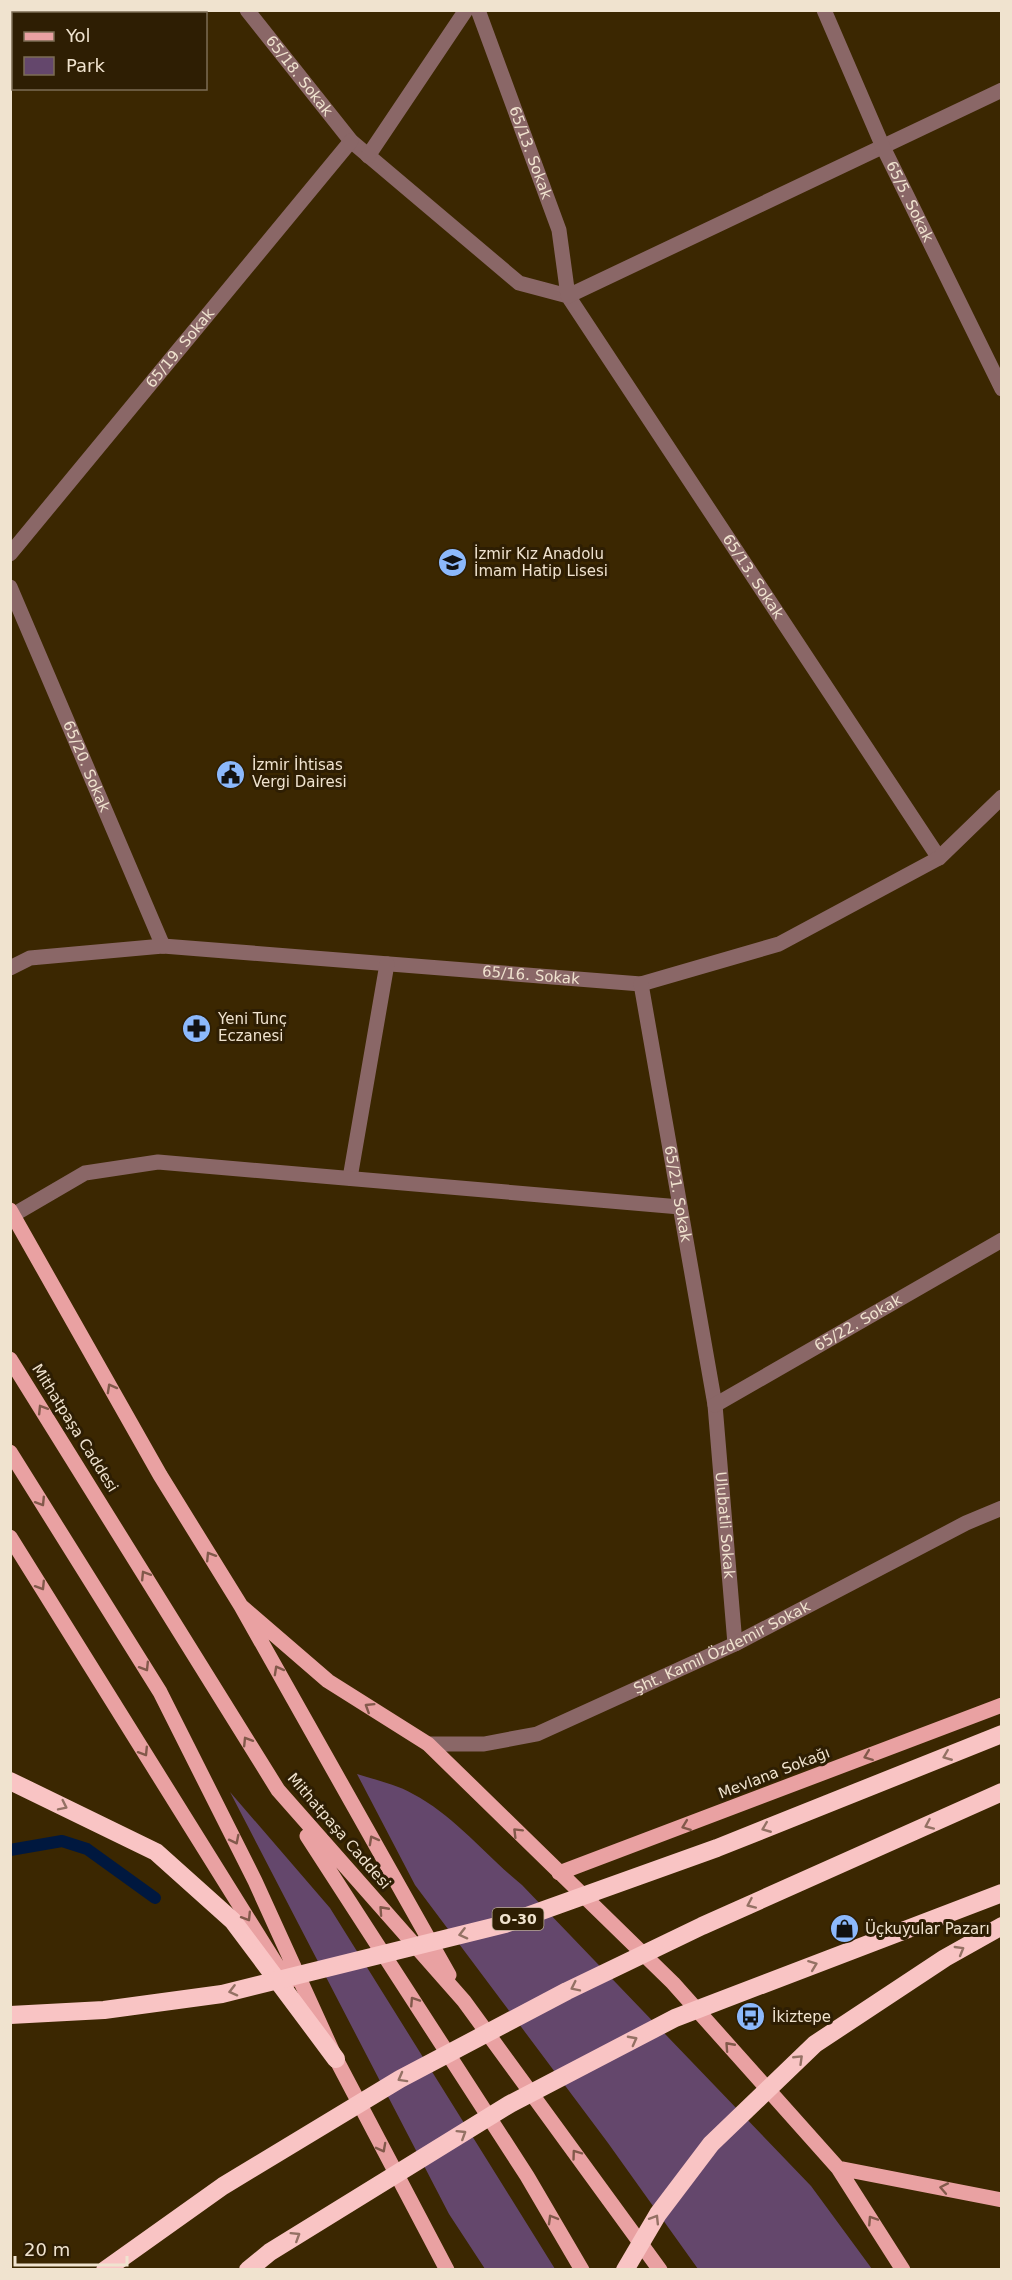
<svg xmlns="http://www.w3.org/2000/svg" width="1012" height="2280" viewBox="0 0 1012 2280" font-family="'DejaVu Sans',sans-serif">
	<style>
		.green { fill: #64476c }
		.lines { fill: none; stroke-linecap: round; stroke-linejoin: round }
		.stream { stroke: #00183f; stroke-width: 12 }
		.minor { stroke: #8a6767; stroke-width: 15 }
		.major { stroke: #e9a1a2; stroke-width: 15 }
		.highway { stroke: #f9c4c4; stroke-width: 18 }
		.highway-bridge { stroke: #f9c4c4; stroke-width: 18 }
		.oneway { stroke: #82594b }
		.oneway2 { stroke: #947164 }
		.labels { text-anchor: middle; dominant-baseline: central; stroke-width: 6; stroke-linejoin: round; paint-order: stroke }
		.shield { fill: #2e1e03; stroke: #b6a892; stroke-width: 1.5 }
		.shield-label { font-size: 14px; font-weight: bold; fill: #f0e3cf }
		.street-label { font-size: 15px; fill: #f0e3cf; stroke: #2e1e03 }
		.poi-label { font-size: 15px; fill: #f0e3cf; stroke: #2e1e03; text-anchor: start }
	</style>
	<rect width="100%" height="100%" fill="#3b2701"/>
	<path class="green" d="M357 1774C375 1780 396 1784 413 1794 455 1816 485 1855 522 1885L811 2186 872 2269H698L608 2143 415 1885Z
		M230 1792 330 1908 555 2269H485L449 2214Z"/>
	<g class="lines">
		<path class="stream" d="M10 1850 62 1841 87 1849 155 1898"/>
		<g class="minor">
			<path id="s1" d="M247 10 351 141 519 283 568 296 939 858"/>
			<path id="s2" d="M478 10 559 230 568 296 1002 90"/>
			<path id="s3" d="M824 10 883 147 1002 389"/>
			<path d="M368 156 466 10"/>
			<path id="s4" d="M10 554 351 141"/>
			<path id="s5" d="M10 587 163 946"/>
			<path id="s6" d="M10 968 30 958 163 946 641 984 779 944 939 858 1002 797"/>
			<path id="s7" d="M641 984 715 1405 735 1644"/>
			<path d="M350 1178 387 964"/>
			<path d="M13 1215 85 1173 158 1162 680 1207"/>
			<path id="s8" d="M715 1405 1002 1240"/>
			<path id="s9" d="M428 1744H484L537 1734 735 1644 966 1523 1002 1508"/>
		</g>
		<path class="major" d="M10 1210 160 1475 241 1606 449 1975
			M10 1359 278 1790 464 2001 660 2270
			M10 1452 160 1692 255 1881 336 2059 447 2270
			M10 1537 288 1983
			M241 1606 328 1681 428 1744 673 1983 838 2168 903 2270
			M307 1836 527 2176 582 2270
			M559 1873 1002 1705
			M838 2168 1002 2200"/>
		<path class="highway" d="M10 1781 156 1852 233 1921 336 2059"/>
		<path class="highway-bridge" d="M10 2015 104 2010 222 1994 505 1924 717 1848 1002 1734
			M105 2270 223 2186 400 2079 567 1991 702 1926 1002 1792
			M248 2270 270 2252 510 2104 675 2018 1002 1893
			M625 2270 658 2214 711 2144 815 2044 945 1958 1002 1926"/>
	</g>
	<defs><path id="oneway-chevron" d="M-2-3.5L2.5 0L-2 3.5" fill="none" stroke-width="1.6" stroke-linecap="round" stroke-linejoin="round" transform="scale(1.5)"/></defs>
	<g class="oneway">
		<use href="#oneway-chevron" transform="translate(111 1388) rotate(-119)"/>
		<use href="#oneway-chevron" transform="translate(42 1409) rotate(-122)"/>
		<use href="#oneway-chevron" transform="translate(41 1502) rotate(58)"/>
		<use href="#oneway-chevron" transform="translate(210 1556) rotate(-122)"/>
		<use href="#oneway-chevron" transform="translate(145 1575) rotate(-122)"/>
		<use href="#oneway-chevron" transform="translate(41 1586) rotate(58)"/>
		<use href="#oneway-chevron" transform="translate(145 1667) rotate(58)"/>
		<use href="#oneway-chevron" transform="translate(278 1670) rotate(-119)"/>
		<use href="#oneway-chevron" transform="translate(369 1707) rotate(-148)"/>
		<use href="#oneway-chevron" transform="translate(247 1741) rotate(-122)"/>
		<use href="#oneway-chevron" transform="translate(144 1752) rotate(58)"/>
		<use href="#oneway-chevron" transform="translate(868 1756) rotate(159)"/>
		<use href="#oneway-chevron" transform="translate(686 1826) rotate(159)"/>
		<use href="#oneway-chevron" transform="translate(517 1832) rotate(-135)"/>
		<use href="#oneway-chevron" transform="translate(235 1840) rotate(63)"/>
		<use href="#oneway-chevron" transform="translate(373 1840) rotate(-119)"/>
		<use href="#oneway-chevron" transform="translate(383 1910) rotate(-132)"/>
		<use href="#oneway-chevron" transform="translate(247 1917) rotate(58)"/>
		<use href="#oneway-chevron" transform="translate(414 2001) rotate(-123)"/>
		<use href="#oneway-chevron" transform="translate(729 2046) rotate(-132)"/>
		<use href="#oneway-chevron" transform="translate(382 2148) rotate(62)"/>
		<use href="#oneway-chevron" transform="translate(576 2154) rotate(-126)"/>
		<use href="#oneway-chevron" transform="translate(944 2188) rotate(-169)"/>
		<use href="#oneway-chevron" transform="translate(552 2219) rotate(-120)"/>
		<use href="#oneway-chevron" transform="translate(872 2220) rotate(-123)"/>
	</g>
	<g class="oneway2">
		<use href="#oneway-chevron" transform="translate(947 1756) rotate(158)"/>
		<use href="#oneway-chevron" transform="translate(63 1806) rotate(26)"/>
		<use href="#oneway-chevron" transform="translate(929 1825) rotate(156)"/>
		<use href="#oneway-chevron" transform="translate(766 1828) rotate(158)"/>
		<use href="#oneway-chevron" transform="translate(751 1904) rotate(156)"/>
		<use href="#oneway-chevron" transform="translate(463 1934) rotate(166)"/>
		<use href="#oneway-chevron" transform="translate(960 1950) rotate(-30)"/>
		<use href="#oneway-chevron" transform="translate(813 1965) rotate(-21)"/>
		<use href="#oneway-chevron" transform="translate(575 1987) rotate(154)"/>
		<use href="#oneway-chevron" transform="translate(233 1991) rotate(166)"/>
		<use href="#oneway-chevron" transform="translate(633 2040) rotate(-28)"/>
		<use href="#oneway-chevron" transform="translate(799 2059) rotate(-44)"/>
		<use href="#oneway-chevron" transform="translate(402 2078) rotate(151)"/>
		<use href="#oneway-chevron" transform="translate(462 2134) rotate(-32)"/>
		<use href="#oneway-chevron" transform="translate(655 2219) rotate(-58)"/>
		<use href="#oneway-chevron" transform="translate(296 2236) rotate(-32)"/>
	</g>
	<defs>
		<symbol id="school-disc" viewBox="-11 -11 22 22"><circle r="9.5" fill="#8cb9fc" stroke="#2e1e03"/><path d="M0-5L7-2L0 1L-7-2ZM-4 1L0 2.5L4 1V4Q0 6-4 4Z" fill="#111"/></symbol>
		<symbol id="civic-disc" viewBox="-11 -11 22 22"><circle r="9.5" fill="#8cb9fc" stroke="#2e1e03"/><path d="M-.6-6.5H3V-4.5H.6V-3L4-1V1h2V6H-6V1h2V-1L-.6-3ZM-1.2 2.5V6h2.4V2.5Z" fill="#111"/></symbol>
		<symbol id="pharmacy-disc" viewBox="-11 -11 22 22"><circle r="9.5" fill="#8cb9fc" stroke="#2e1e03"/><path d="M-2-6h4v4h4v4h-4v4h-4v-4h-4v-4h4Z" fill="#111"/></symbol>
		<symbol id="shop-disc" viewBox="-11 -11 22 22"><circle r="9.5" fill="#8cb9fc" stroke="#2e1e03"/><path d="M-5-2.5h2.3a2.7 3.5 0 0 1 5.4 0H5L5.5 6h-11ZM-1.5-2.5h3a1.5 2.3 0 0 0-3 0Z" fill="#111"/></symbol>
		<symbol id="bus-disc" viewBox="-11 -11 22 22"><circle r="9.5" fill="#8cb9fc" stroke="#2e1e03"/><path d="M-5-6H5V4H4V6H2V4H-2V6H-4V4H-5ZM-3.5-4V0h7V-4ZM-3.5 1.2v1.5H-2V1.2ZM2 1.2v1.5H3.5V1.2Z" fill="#111"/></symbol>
	</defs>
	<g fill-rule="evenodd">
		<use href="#school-disc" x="436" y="546" width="33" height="33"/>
		<use href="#civic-disc" x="214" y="758" width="33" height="33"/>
		<use href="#pharmacy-disc" x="180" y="1012" width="33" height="33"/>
		<use href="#shop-disc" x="828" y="1912" width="33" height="33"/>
		<use href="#bus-disc" x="734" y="2000" width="33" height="33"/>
	</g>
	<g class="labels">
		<rect class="shield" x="492.5" y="1908" width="51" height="22" rx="4.5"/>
		<g class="shield-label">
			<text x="518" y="1919">O-30</text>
		</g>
		<g class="street-label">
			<text stroke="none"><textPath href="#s1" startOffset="84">65/18. Sokak</textPath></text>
			<text stroke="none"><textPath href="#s2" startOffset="152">65/13. Sokak</textPath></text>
			<text stroke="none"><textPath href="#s3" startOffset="210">65/5. Sokak</textPath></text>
			<text stroke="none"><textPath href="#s4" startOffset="267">65/19. Sokak</textPath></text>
			<text stroke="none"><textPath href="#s1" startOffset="774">65/13. Sokak</textPath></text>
			<text stroke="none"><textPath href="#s5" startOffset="195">65/20. Sokak</textPath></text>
			<text stroke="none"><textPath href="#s6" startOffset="525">65/16. Sokak</textPath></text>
			<text stroke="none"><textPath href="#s7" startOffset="213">65/21. Sokak</textPath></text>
			<text stroke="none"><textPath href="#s8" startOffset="165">65/22. Sokak</textPath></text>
			<text transform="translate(75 1428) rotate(58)">Mithatpaşa Caddesi</text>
			<text stroke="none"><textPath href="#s7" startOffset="548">Ulubatli Sokak</textPath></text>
			<text stroke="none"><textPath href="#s9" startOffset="314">Şht. Kamil Özdemir Sokak</textPath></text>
			<text transform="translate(774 1773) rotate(-21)">Mevlana Sokağı</text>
			<text transform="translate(339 1831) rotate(49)">Mithatpaşa Caddesi</text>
		</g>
		<g class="poi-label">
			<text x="474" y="554">İzmir Kız Anadolu<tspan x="474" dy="17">İmam Hatip Lisesi</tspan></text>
			<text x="252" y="765">İzmir İhtisas<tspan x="252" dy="17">Vergi Dairesi</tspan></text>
			<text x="218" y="1019">Yeni Tunç<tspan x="218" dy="17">Eczanesi</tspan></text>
			<text x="865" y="1929">Üçkuyular Pazarı</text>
			<text x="772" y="2017">İkiztepe</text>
		</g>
	</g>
	<rect width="1012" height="2280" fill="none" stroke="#f0e3cf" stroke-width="24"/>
	<rect x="12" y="12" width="195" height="78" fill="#2e1e03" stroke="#7c6d55" stroke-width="1.5"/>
	<rect x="24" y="32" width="30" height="9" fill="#e9a1a2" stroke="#7c6d55" stroke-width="1.5"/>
	<text x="66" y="42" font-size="18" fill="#f0e3cf">Yol</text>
	<rect x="24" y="57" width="30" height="18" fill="#64476c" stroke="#7c6d55" stroke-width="1.5"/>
	<text x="66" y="72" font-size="18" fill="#f0e3cf">Park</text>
	<path d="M15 2256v9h112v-9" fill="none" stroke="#f0e3cf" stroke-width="3"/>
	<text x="24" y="2256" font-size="18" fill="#f0e3cf" stroke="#2e1e03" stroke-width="4.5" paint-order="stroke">20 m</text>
</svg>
